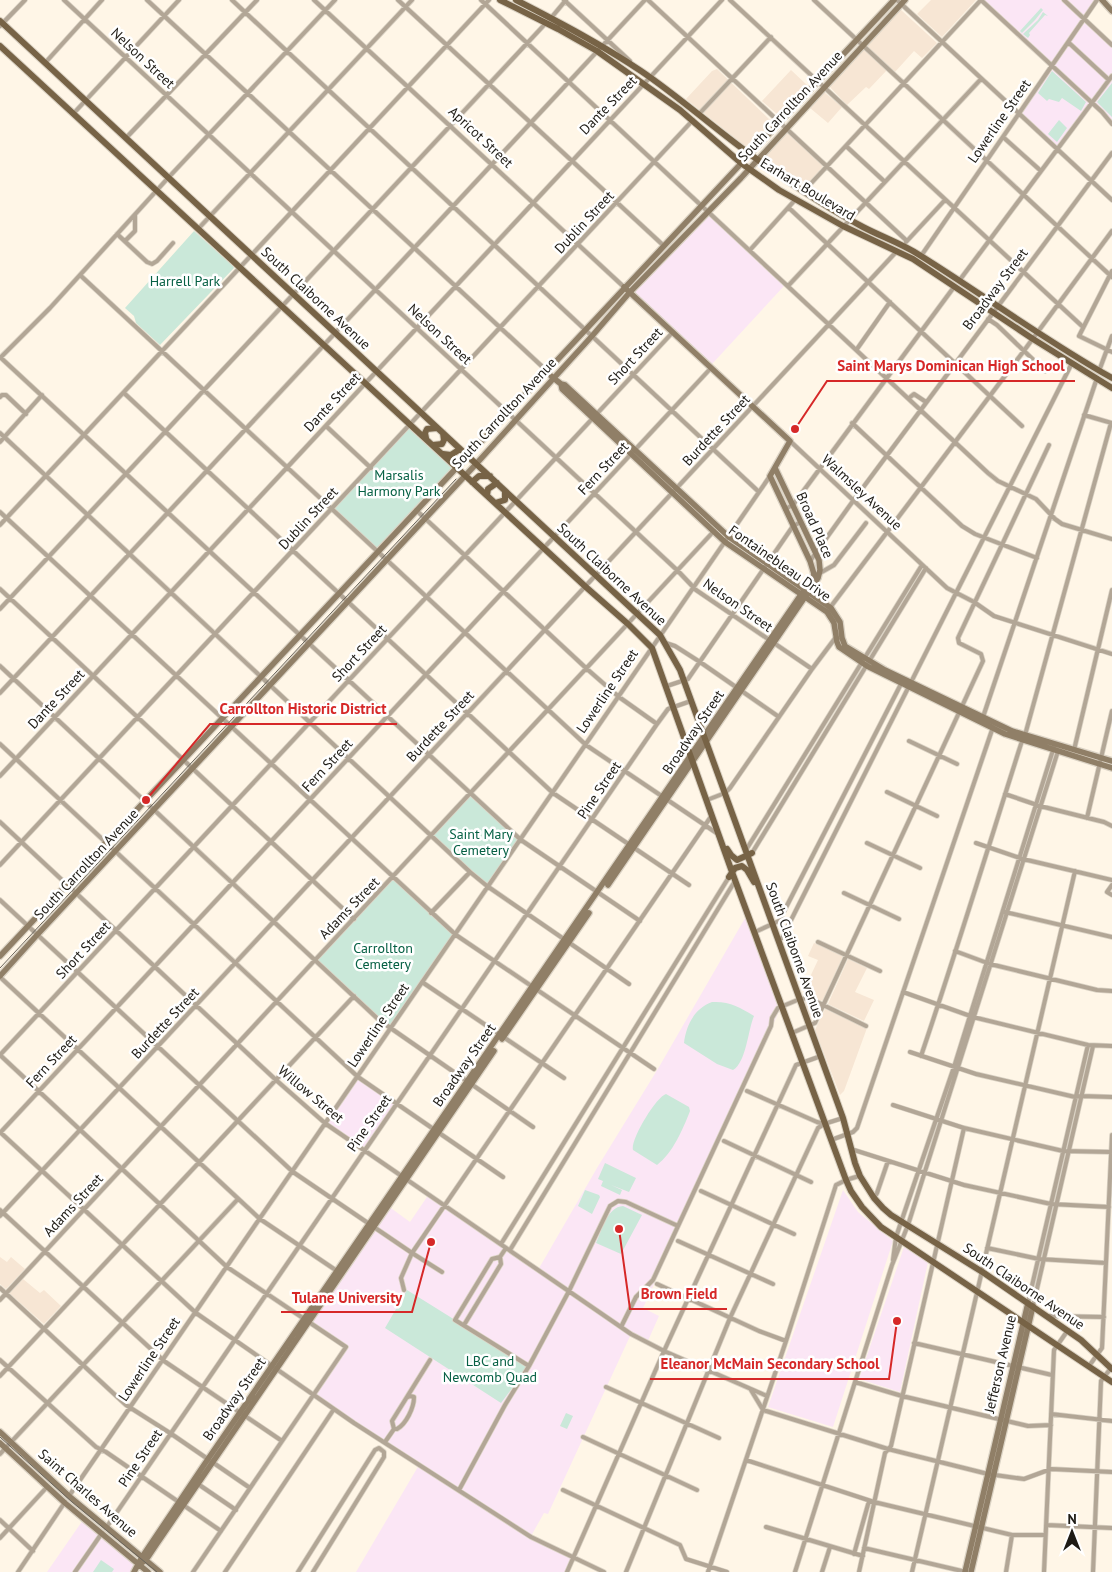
<svg xmlns="http://www.w3.org/2000/svg" width="1112" height="1572" viewBox="0 0 1112 1572" font-family="'PT Sans',sans-serif">
	<style>
		.commercial { fill: #f7e6d4 }
		.education { fill: #fbe6f5 }
		.green { fill: #cae8d9 }
		.lines { fill: none; stroke-linecap: round; stroke-linejoin: round }
		.street-casing { stroke: #dbd3c5; stroke-width: 5.5 }
		.secondary-casing { stroke: #dbd3c5; stroke-width: 8 }
		.primary-casing { stroke: #dbd3c5; stroke-width: 8 }
		.street { stroke: #b2a696; stroke-width: 4 }
		.secondary { stroke: #907f67; stroke-width: 5.5 }
		.primary { stroke: #776346; stroke-width: 6 }
		.tram { stroke: #6a655c; stroke-width: 1 }
		.labels { text-anchor: middle; dominant-baseline: central; stroke-width: 5; stroke-linejoin: round; paint-order: stroke }
		.street-label { font-size: 14px; fill: #1e1b15; stroke: #fff }
		.park-label { font-size: 14px; fill: #066044; stroke: #fff }
		.leader { fill: none; stroke: #d62828; stroke-width: 2 }
		.callout-dot { fill: #d62828; stroke: #fff; stroke-width: 2 }
		.callout-label { font-size: 15px; text-anchor: middle; font-weight: bold; fill: #d62828; stroke: #fff; stroke-width: 5; stroke-linejoin: round; paint-order: stroke }
	</style>
	<rect width="100%" height="100%" fill="#fff6e7"/>
	<path class="commercial" d="M931 0H976L942 37 917 14Z
		M901 10 937 43 922 58 914 51 895 72 866 45Z
		M864 48 887 70 869 89 866 87 847 105 829 86Z
		M717 69 772 122 750 145 745 146 686 99 712 71Z
		M791 70 807 85 777 114 762 101Z
		M824 92 842 107 828 123 810 108Z
		M787 132 823 166 815 177 804 187 766 164 765 161 766 155Z
		M814 943 843 956 823 1000 820 1001 803 992 818 960 808 956Z
		M848 959 867 968 855 992 874 1000 864 1021 828 1004Z
		M806 1000 820 1006 813 1019 810 1018 805 1001Z
		M825 1009 867 1028 844 1091 840 1095 815 1030Z
		M0 1257 7 1262 11 1257 25 1269 6 1289 0 1284Z
		M23 1279 40 1293 44 1290 61 1306 44 1324 9 1293Z"/>
	<path class="education" d="M981 0H1097L1084 19 1112 45V124L1092 104 1058 148 1020 113 1052 66Z
		M709 215 784 286 712 364 634 293Z
		M748 913 782 1005 643 1308 659 1316 647 1343 631 1334 548 1514 544 1513 531 1536 573 1557 567 1572H356L419 1465 314 1395 346 1347 308 1321 388 1206 410 1222 429 1194 538 1270 597 1168 659 1067Z
		M358 1077 397 1103 364 1150 326 1124Z
		M843 1190 858 1212 893 1241 833 1427 768 1407Z
		M904 1247 928 1262 900 1392 859 1379Z
		M83 1520 133 1563V1568L130 1572H47Z"/>
	<path class="green" d="M1041 8 1043 10 1035 20 1022 33 1020 31Z
		M1043 12 1048 16 1045 15 1029 33 1030 35 1028 38 1023 34 1038 20Z
		M1052 71 1086 102 1081 111 1062 98 1059 102 1049 99 1047 101 1038 93Z
		M1112 83V117L1097 102Z
		M1059 120 1067 128 1057 142 1048 134Z
		M194 231 233 266 234 268 160 345 136 323 134 316 125 308Z
		M411 424 457 467 378 551 332 509Z
		M471 794 521 840 487 886 432 835Z
		M393 877 456 935 391 1029 315 960Z
		M712 1002C729 1001 740 1007 754 1016 748 1030 746 1063 733 1070L717 1064 684 1043C686 1025 695 1008 712 1002Z
		M666 1094 689 1107 690 1111C683 1129 673 1153 657 1165L633 1150C630 1140 656 1097 666 1094Z
		M605 1163 636 1178 629 1192 611 1185 622 1190 620 1195 601 1186 603 1181 598 1179Z
		M585 1190 599 1195 600 1197 592 1214 578 1206Z
		M623 1206 642 1215 621 1254 596 1243C602 1230 607 1207 623 1206Z
		M407 1290 529 1366 501 1403 385 1328Z
		M566 1413 573 1416 567 1429 560 1426Z
		M101 1560 114 1569 112 1572H93Z"/>
	<g class="lines">
		<defs>
			<path id="street" d="M64 0 678 571 696 590 812 669
				M147 0 547 371
				M232 0 759 492
				M314 0 624 287
				M398 0 664 246
				M481 0 988 473 998 481 1036 499 1055 519 1062 524 1112 539
				M564 0 630 61
				M648 0 907 241
				M730 0 1083 327
				M814 0 1112 277
				M897 0 1112 200
				M981 0 1102 112 1112 124
				M1064 0 1112 45
				M551 18 566 0
				M0 26 25 0
				M1068 42 1109 80
				M45 63 102 0
				M73 114 179 0
				M699 114 771 37
				M1003 137 1041 171
				M126 138 257 0
				M846 146 885 182
				M804 191 981 0
				M789 208 1022 426
				M198 229 412 0
				M117 234 147 262 152 264 157 261 173 243
				M125 241 135 231V215
				M906 242 945 200
				M750 250 795 200
				M921 256 1097 0
				M1112 271 1079 336 1112 352
				M80 275 586 745 718 834
				M959 281 1112 76
				M788 286 981 79
				M988 319 997 325 1045 371
				M857 349 890 302
				M0 357 521 840 640 921
				M0 358 50 308 168 178 335 0
				M1099 371 1112 336
				M124 393 553 793 689 885
				M0 397 2 395H6L26 414
				M909 398 914 394 926 402
				M1084 415 1112 423
				M852 423 962 526 975 534 1037 558
				M326 426 371 468
				M0 433 470 872 487 886 629 984
				M790 441 947 588 974 602 994 616 1112 654
				M0 442 42 395
				M785 509 793 505 954 287
				M416 510 587 669 619 697 657 724
				M0 512 456 935 654 1069
				M0 525 489 0
				M810 561 853 501 1112 153
				M820 573 834 565 866 523
				M0 589 354 919
				M0 609 546 23
				M829 609 1023 352 1112 231
				M666 643 675 646 700 662 779 717
				M0 666 379 1020 533 1127
				M667 686 688 679 793 526 801 522
				M0 693 645 0
				M983 717 1097 378
				M909 741 957 764
				M0 744 358 1077 503 1177
				M1074 750 1112 590
				M0 776 722 0
				M887 792 937 816
				M1005 794 1040 806 1104 822 1112 826
				M707 800 725 793 730 788 812 669 836 637
				M1087 818 1112 711
				M0 822 276 1080 326 1124 631 1334 664 1351 767 1396
				M867 843 920 868
				M976 843 1023 859 1112 880
				M746 850 922 565
				M752 853 926 568
				M0 865 693 120
				M1112 885 1107 892 1112 895
				M844 893 899 919
				M0 900 293 1172 412 1253 442 1272
				M1005 912 1112 937
				M431 913 470 872
				M755 932 779 921 902 682
				M778 939 782 938 1072 363
				M818 942 880 971
				M955 951 990 964 1097 990 1112 991
				M0 977 260 1219 337 1271
				M422 982 564 1078
				M903 992 973 1017 1088 1045 1112 1046
				M792 1033 815 1023 983 661 981 654 959 643 958 638 1049 445
				M910 1052 976 1074 1075 1097 1081 1096 1112 1097
				M0 1055 673 332
				M0 1055 227 1267 346 1347 193 1572
				M921 1056C956 953 988 848 1021 744L1025 735 1111 423
				M747 1091 817 1122 824 1124
				M893 1105 964 1128 1063 1151 1111 1152
				M0 1132 196 1313 354 1423 531 1537 604 1572
				M0 1133 711 368
				M831 1140 853 1132 857 1128 993 727
				M724 1141 811 1182
				M851 1149 964 1185 1051 1204 1109 1207
				M701 1191 794 1234
				M874 1198 877 1193 888 1161
				M0 1210 164 1361 282 1441
				M0 1216 897 251
				M678 1241 773 1284
				M501 1244 729 877
				M506 1248 500 1257 492 1259 455 1320 529 1366
				M987 1248 1039 1259 1106 1263
				M510 1250 735 881
				M893 1260 896 1237 954 1067 1054 747
				M657 1284 759 1331 786 1341
				M0 1288 126 1405 170 1433 250 1488
				M404 1290 401 1278 412 1253 712 815
				M0 1300 315 960 714 531
				M1028 1303 1088 1045
				M1033 1306 1093 1046
				M1049 1316 1104 1317
				M464 1325 501 1264 500 1257
				M621 1327 636 1297 653 1280 771 1026 772 1018 778 1008 800 999 809 998 866 1026
				M914 1343 1052 1375
				M0 1360 96 1447 106 1452 221 1531
				M1089 1366 1102 1348 1112 1135
				M0 1376 354 996
				M855 1382 902 1396 1028 1426 1051 1425
				M606 1387 719 1438
				M751 1390 763 1410 888 1449 988 1474 1024 1479 1051 1469 1112 1472
				M408 1397 410 1396 414 1397C414 1408 406 1424 397 1429H394L392 1421 430 1360
				M1051 1414 1112 1421
				M583 1437 697 1490
				M385 1442 394 1429
				M0 1454 238 1199
				M746 1460 874 1502 1012 1535H1045
				M198 1484 236 1510
				M459 1490 505 1405 529 1366 569 1291 610 1206 618 1201 626 1202 678 1226
				M563 1490 680 1545 686 1559 727 1572
				M69 1496 770 476
				M0 1520 33 1551
				M1046 1525 1112 1528
				M766 1527 863 1556
				M106 1528 657 724 668 709 691 701
				M0 1538 47 1487
				M864 1548 966 1572
				M854 1554 869 1501
				M18 1572 65 1502
				M75 1572 102 1533
				M225 1572 334 1409
				M298 1572 375 1450 379 1448 384 1452V1457L313 1572
				M567 1572 664 1351 796 1065 821 1056
				M626 1572 730 1318 818 1128 824 1124 843 1118
				M708 1572 786 1341 836 1185 846 1180 859 1176
				M795 1572 892 1265 908 1225 1058 751
				M822 1572 830 1547
				M859 1572 885 1453 891 1446 964 1128
				M912 1572 1075 871
				M1006 1572 1012 1535
				M1044 1572 1054 1350 1068 1330
				M1093 1572 1101 1381 1111 1368"/>
			<path id="secondary" d="M1102 0 1112 11
				M551 376 561 384 565 385 729 537 831 608 840 622 842 638 845 646 885 670 1012 731 1112 761
				M561 384 562 389 725 542 827 612 834 623 837 642 839 647 867 666 1005 734 1112 768
				M608 885 818 578 820 570 819 560 775 468
				M0 956 894 0
				M0 976 37 935 476 464 592 336 630 292 741 178 905 0
				M502 1039 589 913
				M0 1432 69 1496 160 1572
				M0 1443 65 1503 148 1572
				M140 1564 146 1560 156 1545 494 1051
				M134 1572 142 1557 208 1459 813 577 814 574 810 561 770 476 790 441 624 287
				M965 1572 1028 1303
				M971 1572 1033 1306"/>
			<path id="primary" d="M500 0 558 29 597 51 680 110 741 163 779 190 843 226 913 259 1033 339 1112 388
				M516 0C559 22 601 44 641 71 681 98 718 132 758 160 791 184 827 208 863 227 882 237 903 244 921 256 985 296 1046 341 1112 378
				M0 21 660 635 680 670 843 1118 855 1163 860 1176 874 1198 883 1208 891 1215 984 1273 1081 1340 1112 1369
				M0 46 587 588 628 624 652 648 732 872 846 1180 851 1191 862 1207 881 1227 1112 1382
				M426 438 425 433 427 429 437 428
				M433 445 442 444 444 440 443 433
				M443 454 451 455 460 449
				M472 482 479 476H490
				M487 495 488 489 497 483
				M495 503 505 500V491
				M727 849 731 855 737 860 752 853
				M729 877 735 868 742 866 747 870 754 882"/>
		</defs>
		<use href="#street" class="street-casing"/>
		<use href="#secondary" class="secondary-casing"/>
		<use href="#primary" class="primary-casing"/>
		<use href="#street" class="street"/>
		<use href="#secondary" class="secondary"/>
		<use href="#primary" class="primary"/>
		<path class="tram" d="M0 968 456 479
			M0 1437 72 1502 157 1572"/>
	</g>
	<g class="labels">
		<g class="street-label">
			<text transform="translate(143 58) rotate(43)">Nelson Street</text>
			<text transform="translate(608 105) rotate(-46)">Dante Street</text>
			<text transform="translate(790 106) rotate(-47)">South Carrollton Avenue</text>
			<text transform="translate(999 121) rotate(-55)">Lowerline Street</text>
			<text transform="translate(481 137) rotate(43)">Apricot Street</text>
			<text transform="translate(808 189) rotate(31)">Earhart Boulevard</text>
			<text transform="translate(584 222) rotate(-47)">Dublin Street</text>
			<text transform="translate(995 289) rotate(-53)">Broadway Street</text>
			<text transform="translate(316 298) rotate(43)">South Claiborne Avenue</text>
			<text transform="translate(440 334) rotate(43)">Nelson Street</text>
			<text transform="translate(635 356) rotate(-47)">Short Street</text>
			<text transform="translate(332 402) rotate(-47)">Dante Street</text>
			<text transform="translate(504 413) rotate(-47)">South Carrollton Avenue</text>
			<text transform="translate(716 430) rotate(-47)">Burdette Street</text>
			<text transform="translate(603 468) rotate(-47)">Fern Street</text>
			<text transform="translate(862 492) rotate(43)">Walmsley Avenue</text>
			<text transform="translate(308 518) rotate(-47)">Dublin Street</text>
			<text transform="translate(815 525) rotate(66)">Broad Place</text>
			<text transform="translate(780 563) rotate(35)">Fontainebleau Drive</text>
			<text transform="translate(612 574) rotate(43)">South Claiborne Avenue</text>
			<text transform="translate(738 605) rotate(35)">Nelson Street</text>
			<text transform="translate(359 653) rotate(-47)">Short Street</text>
			<text transform="translate(607 691) rotate(-56)">Lowerline Street</text>
			<text transform="translate(56 699) rotate(-47)">Dante Street</text>
			<text transform="translate(440 726) rotate(-47)">Burdette Street</text>
			<text transform="translate(693 732) rotate(-56)">Broadway Street</text>
			<text transform="translate(327 765) rotate(-47)">Fern Street</text>
			<text transform="translate(599 790) rotate(-56)">Pine Street</text>
			<text transform="translate(86 864) rotate(-47)">South Carrollton Avenue</text>
			<text transform="translate(349 908) rotate(-46)">Adams Street</text>
			<text transform="translate(83 950) rotate(-47)">Short Street</text>
			<text transform="translate(795 950) rotate(70)">South Claiborne Avenue</text>
			<text transform="translate(165 1023) rotate(-47)">Burdette Street</text>
			<text transform="translate(378 1025) rotate(-56)">Lowerline Street</text>
			<text transform="translate(51 1061) rotate(-47)">Fern Street</text>
			<text transform="translate(464 1065) rotate(-55)">Broadway Street</text>
			<text transform="translate(311 1094) rotate(40)">Willow Street</text>
			<text transform="translate(369 1123) rotate(-55)">Pine Street</text>
			<text transform="translate(73 1205) rotate(-47)">Adams Street</text>
			<text transform="translate(1024 1286) rotate(34)">South Claiborne Avenue</text>
			<text transform="translate(149 1359) rotate(-56)">Lowerline Street</text>
			<text transform="translate(1000 1364) rotate(-77)">Jefferson Avenue</text>
			<text transform="translate(234 1399) rotate(-55)">Broadway Street</text>
			<text transform="translate(140 1458) rotate(-56)">Pine Street</text>
			<text transform="translate(88 1493) rotate(41)">Saint Charles Avenue</text>
		</g>
		<g class="park-label">
			<text x="185" y="281">Harrell Park</text>
			<text x="399" y="475">Marsalis<tspan x="399" dy="16">Harmony Park</tspan></text>
			<text x="481" y="834">Saint Mary<tspan x="481" dy="16">Cemetery</tspan></text>
			<text x="383" y="948">Carrollton<tspan x="383" dy="16">Cemetery</tspan></text>
			<text x="490" y="1361">LBC and<tspan x="490" dy="16">Newcomb Quad</tspan></text>
		</g>
	</g>
	<path class="leader" d="M795 429L827 381H1075M146 800L210 724H397M619 1229L630 1309H727M431 1242L412 1312H281M897 1321L889 1379H650"/>
	<g class="callout-dot">
		<circle cx="795" cy="429" r="5"/>
		<circle cx="146" cy="800" r="5"/>
		<circle cx="619" cy="1229" r="5"/>
		<circle cx="431" cy="1242" r="5"/>
		<circle cx="897" cy="1321" r="5"/>
	</g>
	<g class="callout-label">
		<text x="951" y="371">Saint Marys Dominican High School</text>
		<text x="303" y="714">Carrollton Historic District</text>
		<text x="679" y="1299">Brown Field</text>
		<text x="347" y="1303">Tulane University</text>
		<text x="770" y="1369">Eleanor McMain Secondary School</text>
	</g>
	<g transform="translate(1072 1532)" stroke="#ffffff" stroke-width="4" paint-order="stroke">
	<path d="M0-4L9 19L0 12L-9 19Z" fill="#1e1b15"/>
	<text y="-8" font-size="14" font-weight="bold" text-anchor="middle" fill="#1e1b15">N</text>
	</g>
</svg>
